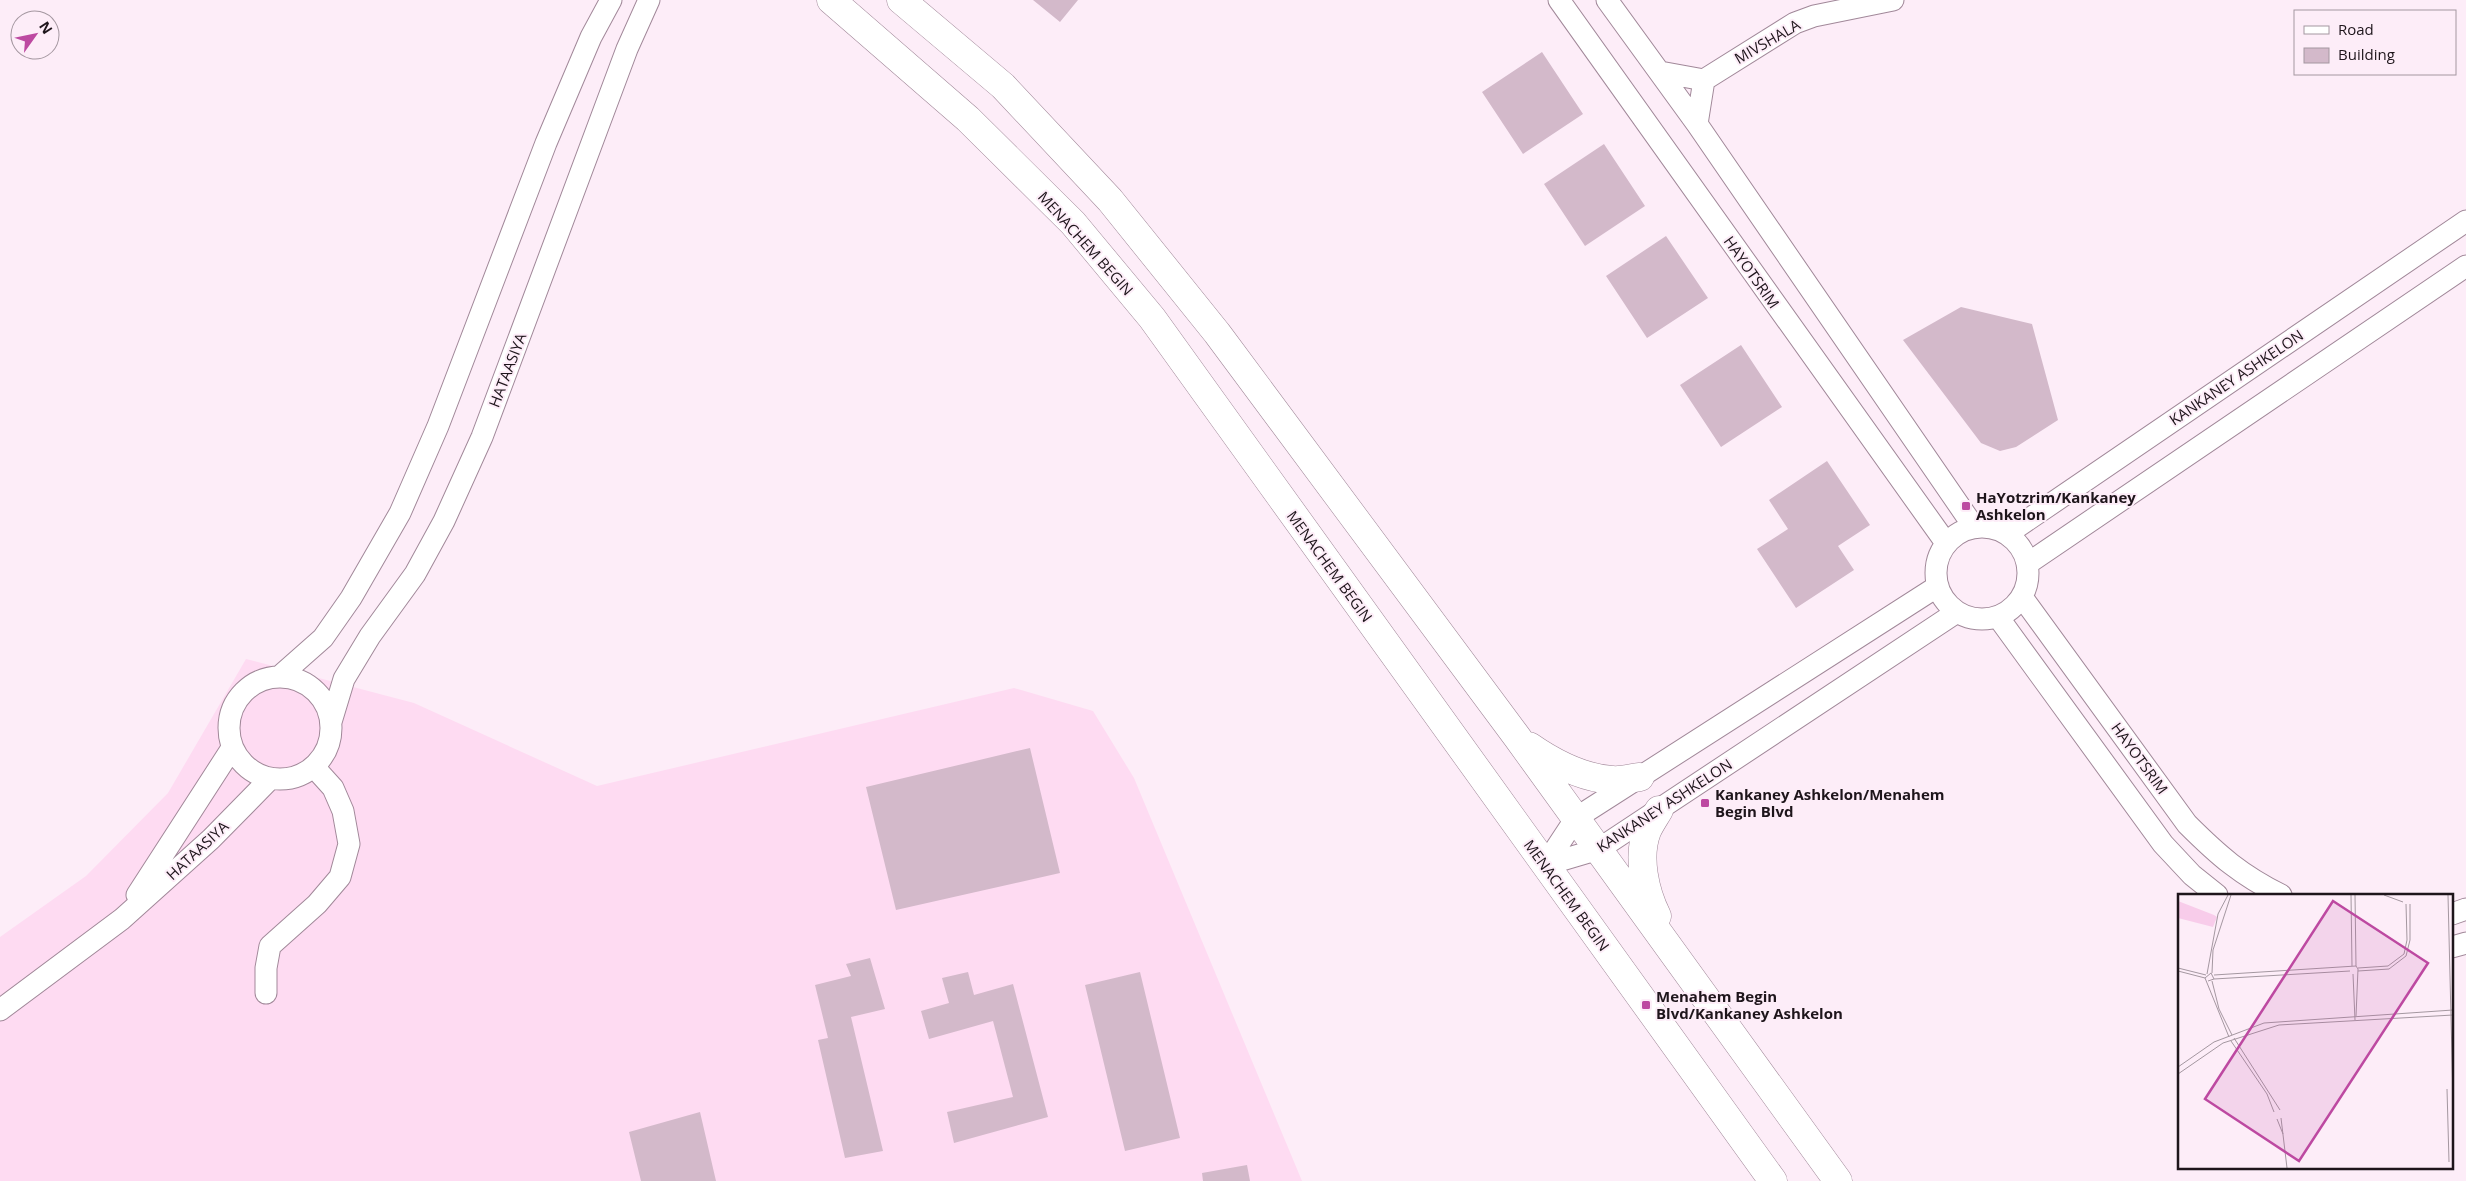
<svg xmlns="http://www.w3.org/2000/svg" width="2466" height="1181" viewBox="0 0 2466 1181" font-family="'Open Sans',sans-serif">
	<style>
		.built { fill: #fedbf2 }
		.building { fill: #d3b9ca }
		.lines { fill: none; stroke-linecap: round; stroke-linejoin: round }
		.minor-casing { stroke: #a18899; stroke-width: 23 }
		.major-casing { stroke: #a18899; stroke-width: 29 }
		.minor { stroke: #fff; stroke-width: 21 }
		.major { stroke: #fff; stroke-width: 28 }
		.poi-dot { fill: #bd49a1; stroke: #fdedf8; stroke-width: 2 }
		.labels { text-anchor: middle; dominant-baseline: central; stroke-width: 4; stroke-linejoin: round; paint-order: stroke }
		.street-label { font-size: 15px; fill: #1e151b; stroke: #fdedf8 }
		.poi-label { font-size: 15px; font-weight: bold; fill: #1e151b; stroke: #fdedf8; text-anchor: start }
		.inset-road { fill: none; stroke: #a497a0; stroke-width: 1 }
		.view { fill: #bd49a1; fill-opacity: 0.15; stroke: #bd49a1; stroke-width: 2.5 }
		.inset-edge { fill: none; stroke: #1e151b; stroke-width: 2.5 }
	</style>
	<rect width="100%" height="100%" fill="#fdedf8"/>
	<path class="built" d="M246 659 414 703 597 786 1014 688 1093 711 1134 778 1302 1181H0V937L86 876 168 793Z"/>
	<path class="building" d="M1033 0H1078L1060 22Z
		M1542 52 1583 114 1523 154 1482 92Z
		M1604 144 1645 206 1585 246 1544 184Z
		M1666 236 1708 298 1647 338 1606 276Z
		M1961 307 2032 324 2058 420 2016 447 2000 451 1981 443 1903 340Z
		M1741 345 1782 407 1721 447 1680 385Z
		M1827 461 1870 525 1838 546 1854 570 1796 608 1757 549 1788 529 1769 500Z
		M1030 748 1060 873 896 910 866 787Z
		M870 958 885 1009 851 1017 883 1151 845 1158 818 1040 828 1038 815 985 851 976 846 964Z
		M968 972 974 995 1013 984 1048 1117 954 1143 947 1112 1013 1097 993 1021 929 1039 921 1011 949 1003 942 978Z
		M1140 972 1180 1138 1125 1151 1085 985Z
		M700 1112 716 1181H641L629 1132Z
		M1247 1165 1250 1181H1203L1202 1173Z"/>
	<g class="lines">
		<defs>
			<path id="minor" d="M1559 0 1946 543
				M1607 0 1697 124 1974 527
				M1660 72 1704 80 1697 124
				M1704 80 1795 23 1814 16 1893 0
				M1936 573a46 46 0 1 1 92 0a46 46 0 1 1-92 0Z
				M2007 534 2466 221
				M2027 564 2466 266
				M2022 597 2187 824C2219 856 2241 875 2281 895
				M1998 617 2163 844 2192 875 2217 895
				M280 676 323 638 351 598 400 513 438 426 546 143 591 37 611 0
				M229 728a51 51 0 1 1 102 0a51 51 0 1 1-102 0Z
				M331 722 344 679 370 636 415 574 444 521 482 437 627 49 649 0
				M1545 865 1599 849 1957 612
				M1545 865 1576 818 1938 586
				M137 895 232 748
				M2452 914 2466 909
				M2452 947 2466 943
				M266 993V968L270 946 317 904 340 877 349 844 343 811 333 788 314 767
				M0 1010 122 919 211 839 270 779"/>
			<path id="major" d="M831 0 968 119 1073 223 1152 318 1773 1181
				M901 0 1003 86 1110 200 1217 333 1517 737 1838 1181
				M1529 746C1552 762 1583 778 1612 780 1621 781 1631 778 1640 777
				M1657 916C1645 892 1637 857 1647 831 1650 824 1655 817 1659 810"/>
		</defs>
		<use href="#minor" class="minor-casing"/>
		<use href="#major" class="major-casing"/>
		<use href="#minor" class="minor"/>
		<use href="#major" class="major"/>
	</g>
	<g class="poi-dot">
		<rect x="1961" y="501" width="10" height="10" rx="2.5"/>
		<rect x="1700" y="798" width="10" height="10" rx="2.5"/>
		<rect x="1641" y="1000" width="10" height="10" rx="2.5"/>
	</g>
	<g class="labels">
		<g class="street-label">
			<text transform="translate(1767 41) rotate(-30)">MIVSHALA</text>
			<text transform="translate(1086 243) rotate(48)">MENACHEM BEGIN</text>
			<text transform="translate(1752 272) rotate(55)">HAYOTSRIM</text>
			<text transform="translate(507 370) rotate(-69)">HATAASIYA</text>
			<text transform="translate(2236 377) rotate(-34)">KANKANEY ASHKELON</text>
			<text transform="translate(1330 566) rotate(54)">MENACHEM BEGIN</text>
			<text transform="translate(2140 758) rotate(54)">HAYOTSRIM</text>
			<text transform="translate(1664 805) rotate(-33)">KANKANEY ASHKELON</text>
			<text transform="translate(197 850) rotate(-43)">HATAASIYA</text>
			<text transform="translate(1567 895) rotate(54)">MENACHEM BEGIN</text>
		</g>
		<g class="poi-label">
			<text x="1976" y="497">HaYotzrim/Kankaney<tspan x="1976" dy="17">Ashkelon</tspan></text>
			<text x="1715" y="794">Kankaney Ashkelon/Menahem<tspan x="1715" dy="17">Begin Blvd</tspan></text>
			<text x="1656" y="996">Menahem Begin<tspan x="1656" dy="17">Blvd/Kankaney Ashkelon</tspan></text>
		</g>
	</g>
	<g transform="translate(2178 894)">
		<rect width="275" height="275" fill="#fdedf8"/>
		<path d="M0 7 36 21 39 23 35 33 0 24Z" fill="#f8ccea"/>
		<path class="inset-road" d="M173 1 174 72M177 1 178 72M206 1 225 8M270 1 275 205M0 74 28 81M180 74 210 72 226 60 229 46 228 10M0 77 27 84M180 77 211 75 228 62 232 46V10M34 79 35 56 53 1M29 80 40 20 50 1M175 80 177 126M36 81 178 72 180 75 178 122M36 85 172 77M30 87 36 85 33 79 27 84 51 143M34 87 41 115 54 141M56 144 102 216M53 147 89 200 96 218M0 173 36 148 86 129 275 116M0 180 45 149 101 131 275 121M269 195 271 268M103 224 109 274M99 225 105 240"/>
		<path class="view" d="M155 7 250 69 121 267 27 205Z"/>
		<rect width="275" height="275" class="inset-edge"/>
	</g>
	<rect x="2294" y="10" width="162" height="65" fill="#fdedf8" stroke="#a497a0"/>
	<rect x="2304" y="26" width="25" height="8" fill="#ffffff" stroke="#a497a0"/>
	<text x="2338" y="35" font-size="15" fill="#1e151b">Road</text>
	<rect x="2304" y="48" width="25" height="15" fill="#d3b9ca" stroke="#a497a0"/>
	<text x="2338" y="60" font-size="15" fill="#1e151b">Building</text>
	<g transform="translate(35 35) rotate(57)"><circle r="24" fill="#fdedf8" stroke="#a497a0"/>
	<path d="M0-4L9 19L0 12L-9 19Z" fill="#bd49a1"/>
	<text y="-8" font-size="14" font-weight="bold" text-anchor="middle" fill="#1e151b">N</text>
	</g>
</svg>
